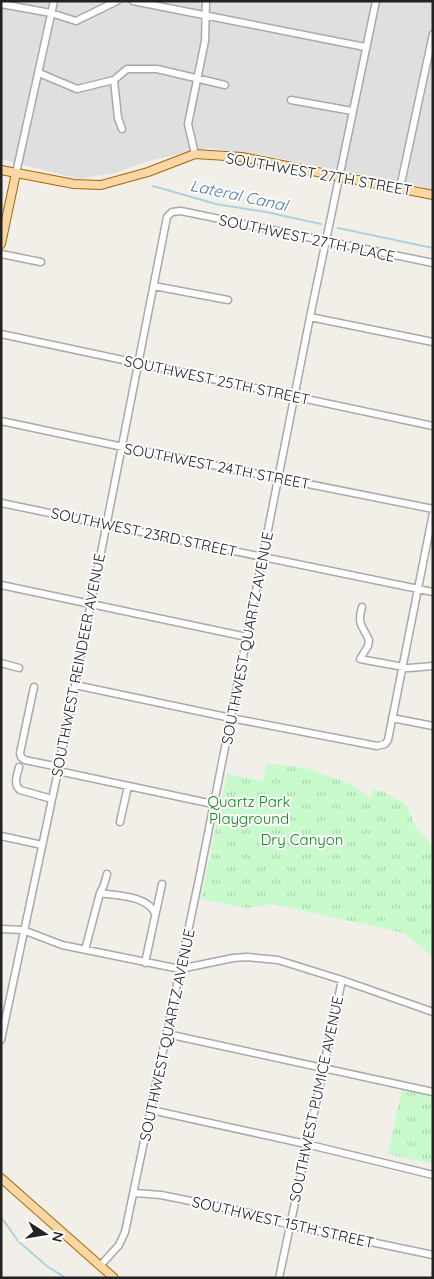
<svg xmlns="http://www.w3.org/2000/svg" width="434" height="1279" viewBox="0 0 434 1279" font-family="Quicksand,sans-serif">
	<style>
		.residential { fill: #e0dfdf }
		.park { fill: url(#park-tufts) }
		.lines { fill: none; stroke-linecap: round; stroke-linejoin: round }
		.stream { stroke: #aad3df; stroke-width: 2 }
		.minor-casing { stroke: #a9a9a9; stroke-width: 9 }
		.major-casing { stroke: #a06b00; stroke-width: 10 }
		.minor { stroke: #fff; stroke-width: 6 }
		.major { stroke: #fcd6a4; stroke-width: 8 }
		.labels { text-anchor: middle; dominant-baseline: central; stroke-width: 4; stroke-linejoin: round; paint-order: stroke }
		.street-label { font-size: 15px; fill: #222; stroke: #fff }
		.park-label { font-size: 15px; fill: #0c8416; stroke: #fff }
		.water-label { font-size: 16px; font-style: italic; fill: #4a7aab; stroke: #fff }
	</style>
	<defs>
		<pattern id="park-tufts" width="24" height="20" patternUnits="userSpaceOnUse" patternTransform="scale(1.25)"><rect width="24" height="20" fill="#c8facc"/><path d="M3 7l-1-3M5 7V3M7 7l1-3M15 17l-1-3M17 17v-4M19 17l1-3" fill="none" stroke="#acd6af"/></pattern>
	</defs>
	<rect width="100%" height="100%" fill="#f2efe9"/>
	<path class="residential" d="M1 1H433V190L420 186 262 155 209 148 152 160 115 173 79 179 1 159Z"/>
	<path class="park" d="M267 763 310 769 353 785 370 799 373 788 386 793 406 804 416 827 433 846V957L404 933 273 904 247 908 201 899 227 774 263 781Z
		M402 1089 433 1095V1164L388 1154Z"/>
	<g class="lines">
		<path class="stream" d="M153 186 216 204 266 212 321 224
			M338 228 433 248
			M1 1217 18 1241 48 1267 66 1278"/>
		<defs>
			<path id="minor" d="M133 1 365 47
				M1 4 51 13 76 21 117 1
				M39 73 77 89 114 80 127 69H157L225 85
				M114 80 118 118 122 129
				M291 100 352 111
				M195 154 188 124 205 41 206 1
				M16 173 54 1
				M400 188 433 34
				M1 254 41 262
				M154 286 228 300
				M310 317 433 342
				M1 334 433 426
				M1 421 123 447 433 509
				M1 503 433 592
				M1 585 247 637
				M362 607C357 624 362 625 369 640L368 646 360 659 409 668 433 666
				M1 663 19 668
				M75 685 231 718 377 746 385 744 388 740 433 513
				M34 687 20 753 21 757 25 760 59 767
				M392 718 433 726
				M19 767C17 776 13 784 20 790L52 799
				M58 771 213 804
				M120 822 128 786
				M1 836 42 845
				M100 893C117 896 146 895 155 913
				M1 929 23 930 62 945 180 969 233 958 247 957 278 960 342 980 433 1012
				M85 950 100 893 104 885 107 874
				M145 963 162 884
				M167 1034 433 1092
				M1 1040 58 771 167 217 172 212 181 211 433 263
				M151 1110 306 1144 433 1175
				M134 1193 161 1195 245 1212 290 1225 433 1255
				M100 1266 119 1245 125 1232 199 879 310 317 376 1
				M279 1278 342 980"/>
			<path id="major" d="M1 170 74 184 101 185 148 172 195 154 242 157 433 195
				M1 244 16 173
				M1 1178 114 1278"/>
		</defs>
		<use href="#minor" class="minor-casing"/>
		<use href="#major" class="major-casing"/>
		<use href="#minor" class="minor"/>
		<use href="#major" class="major"/>
	</g>
	<g class="labels">
		<g class="street-label">
			<text transform="translate(319 174) rotate(10)">SOUTHWEST 27TH STREET</text>
			<text transform="translate(307 238) rotate(12)">SOUTHWEST 27TH PLACE</text>
			<text transform="translate(217 380) rotate(12)">SOUTHWEST 25TH STREET</text>
			<text transform="translate(217 466) rotate(11)">SOUTHWEST 24TH STREET</text>
			<text transform="translate(144 532) rotate(12)">SOUTHWEST 23RD STREET</text>
			<text transform="translate(247 638) rotate(-79)">SOUTHWEST QUARTZ AVENUE</text>
			<text transform="translate(78 665) rotate(-79)">SOUTHWEST REINDEER AVENUE</text>
			<text transform="translate(167 1035) rotate(-78)">SOUTHWEST QUARTZ AVENUE</text>
			<text transform="translate(316 1099) rotate(-78)">SOUTHWEST PUMICE AVENUE</text>
			<text transform="translate(283 1222) rotate(13)">SOUTHWEST 15TH STREET</text>
		</g>
		<g class="park-label">
			<text x="249" y="801">Quartz Park<tspan x="249" dy="17">Playground</tspan></text>
			<text x="302" y="839">Dry Canyon</text>
		</g>
		<g class="water-label">
			<text transform="translate(239 195) rotate(12)">Lateral Canal</text>
		</g>
	</g>
	<rect width="434" height="1279" fill="none" stroke="#222222" stroke-width="5"/>
	<g transform="translate(45 1234) rotate(102)" stroke="#ffffff" stroke-width="4" paint-order="stroke">
	<path d="M0-4L9 19L0 12L-9 19Z" fill="#222222"/>
	<text y="-8" font-size="14" font-weight="bold" text-anchor="middle" fill="#222222">N</text>
	</g>
</svg>
